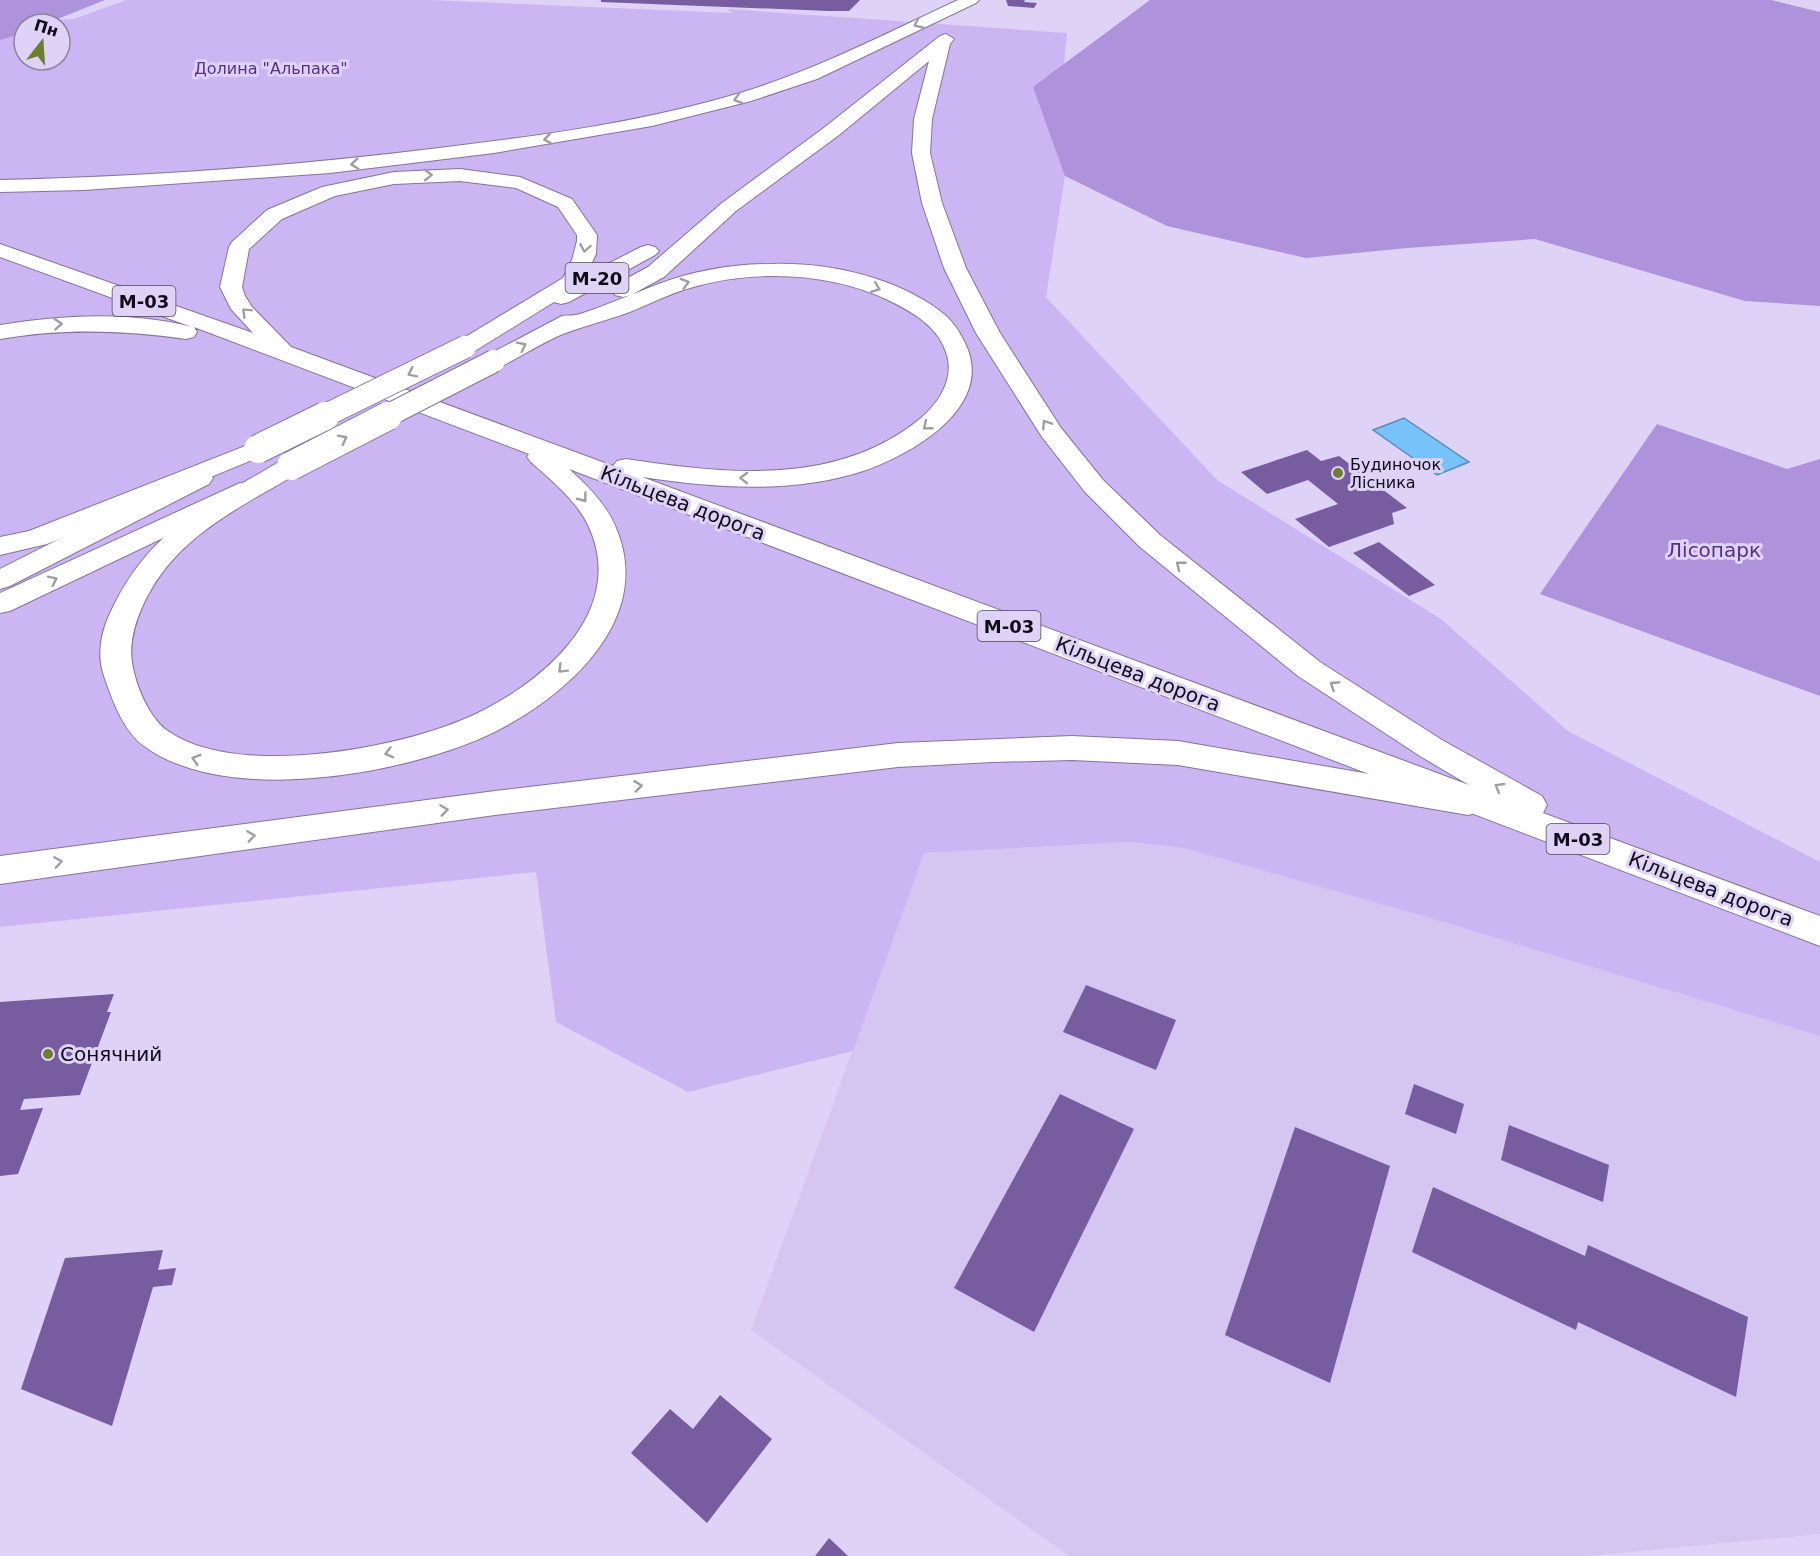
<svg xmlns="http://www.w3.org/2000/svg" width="1820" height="1556" viewBox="0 0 1820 1556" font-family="'DejaVu Sans',sans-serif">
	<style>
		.built { fill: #d5c5f1 }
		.green { fill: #ccb5f3; fill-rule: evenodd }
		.forest { fill: #ae92db }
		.water { fill: #77c2f8; stroke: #588bb5; stroke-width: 1.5 }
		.building { fill: #775ca0 }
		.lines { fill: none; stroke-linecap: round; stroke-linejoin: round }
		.major-casing { stroke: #827698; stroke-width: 2 }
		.highway-casing { stroke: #827698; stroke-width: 2 }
		.major { fill: #fff; fill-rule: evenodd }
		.highway { fill: #fff; fill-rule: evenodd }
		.highway-bridge-far1-casing { stroke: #827698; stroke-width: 24; stroke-linecap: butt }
		.highway-bridge-casing { stroke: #827698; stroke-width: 30; stroke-linecap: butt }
		.highway-bridge-far1 { stroke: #fff; stroke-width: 22 }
		.highway-bridge { stroke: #fff; stroke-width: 28 }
		.oneway { stroke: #9f9ea3 }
		.poi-dot { fill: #6b7f2f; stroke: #dfd2f7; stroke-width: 2 }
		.labels { text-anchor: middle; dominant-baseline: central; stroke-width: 6; stroke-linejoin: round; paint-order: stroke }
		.far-park-label { font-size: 16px; fill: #573086; stroke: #dfd2f7 }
		.far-poi-label { font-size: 16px; fill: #100c18; stroke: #dfd2f7; text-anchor: start }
		.shield { fill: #dfd2f7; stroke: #4e475b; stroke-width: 1.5 }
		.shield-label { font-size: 18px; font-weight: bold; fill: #100c18 }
		.street-label { font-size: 20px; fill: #100c18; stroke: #dfd2f7 }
		.park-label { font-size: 20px; fill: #573086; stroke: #dfd2f7 }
		.poi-label { font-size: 20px; fill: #100c18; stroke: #dfd2f7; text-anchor: start }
	</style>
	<rect width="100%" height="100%" fill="#dfd2f7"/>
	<path class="built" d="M1130 842 1184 848 1430 918 1820 1036V1534L1587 1556H1069L751 1330 924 853Z"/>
	<path class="green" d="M126 0H429L732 13 728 9 1067 33 1061 97 1065 176 1046 297 1217 480 1441 619 1568 731 1820 862V1036L1430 918 1184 848 1130 842 924 853 853 1051 688 1092 556 1022 536 872 0 927V22L74 19ZM24 24H60V60H24Z"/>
	<path class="forest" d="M0 0H105L45 24H24V33L0 40Z
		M1150 0H1771L1820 12V306L1745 301 1535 239 1407 248 1306 258 1167 226 1065 176 1033 87Z
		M1657 424 1787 469 1820 459V696L1540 594Z"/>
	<path class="water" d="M1404 418 1469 462 1437 475 1373 430Z"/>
	<path class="building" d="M601 0H860L849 11H829L601 2Z
		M1006 0H1025L1024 2 1037 3 1034 8 1008 6Z
		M1307 450 1321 461 1339 456 1407 508 1392 513 1394 524 1329 547 1295 519 1338 504 1308 480 1267 494 1241 472Z
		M1379 542 1435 585 1409 596 1353 553Z
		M1086 985 1176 1020 1156 1070 1063 1032Z
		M114 994 107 1012H111L80 1095 24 1099 20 1110 43 1108 18 1174 0 1176V1002Z
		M1414 1084 1464 1104 1456 1134 1405 1114Z
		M1060 1094 1134 1129 1034 1332 954 1288Z
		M1509 1125 1609 1165 1603 1202 1501 1160Z
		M1295 1127 1390 1166 1330 1383 1225 1335Z
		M1433 1187 1585 1256 1588 1245 1748 1317 1736 1397 1578 1322 1576 1330 1412 1252Z
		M163 1250 158 1270 176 1268 172 1285 153 1287 112 1426 21 1389 65 1258Z
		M720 1395 772 1439 707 1523 631 1453 670 1409 693 1429Z
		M829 1538 848 1556H815Z"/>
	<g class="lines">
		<defs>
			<path id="major" d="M200 470 209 472 213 478 209 484 10 586 0 589V569L191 472Z
				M240 483 249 485 253 491 249 497 10 611 0 613V593Z
				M1072 736 1178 741 1468 791 1480 794 1485 803 1480 812 1468 815 1178 765 1072 760 992 762 898 767 495 815 0 884V856L495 791 898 743Z"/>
			<path id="highway" d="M958 0H979L976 3 817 79 751 101 652 126 494 153 330 173 84 190 0 192V180C147 177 293 166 439 148 540 136 643 122 740 93 816 70 887 33 958 0Z
				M946 34 954 39 950 44 932 119 930 153 942 203 966 268 1000 333 1061 428 1103 480 1160 535 1320 662 1442 740 1542 796 1547 805 1543 813 1820 916V946L569 469C587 485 607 505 616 528 656 621 562 701 486 736 400 775 225 806 144 746 123 731 112 699 104 676 96 653 102 628 113 607 152 527 209 504 282 460L291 458 300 460 304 466 300 472C238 509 175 536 143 605 134 625 128 646 133 668 137 688 149 716 165 729 231 779 391 750 462 720 534 690 631 615 588 525 576 500 552 481 531 462L527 457 529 454 194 327 197 332 194 337 186 339C123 330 63 328 0 339V325C62 315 130 311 192 327L0 257V244L253 333 231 309 220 287 229 247 232 242 267 210 322 187 394 172 460 169 520 177 572 199 597 235 596 254 586 275 641 247 648 245 655 247 659 251 655 255 569 302 561 304 554 302 473 352 465 354 457 352 453 347 457 342 563 278 572 260 577 241V235L558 207 516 188 460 181 394 184 335 196 282 219 249 249 242 287 245 296 252 307 291 347 613 466 617 461 626 459C726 474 838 487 921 418 939 403 954 379 947 355 939 327 914 313 890 301 831 272 753 269 690 288 668 294 648 305 627 313 604 321 580 327 558 336 539 345 521 356 502 366L494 368 486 366 482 361 486 356 562 316C567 315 570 316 575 315 580 315 587 311 592 310 614 302 635 293 656 285 692 271 733 264 772 264 827 262 895 277 940 311 951 319 959 330 965 343 996 406 913 454 863 471 793 494 714 488 642 477L1469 785 1420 756 1298 676 1140 547 1085 492 1042 437 976 333 944 268 922 203 912 153 914 119 929 61 839 135 736 211 664 277 631 295 623 297 615 295 612 290 615 285 648 267 722 203 825 127 940 36Z
				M258 441 267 444 271 449 267 454 47 544 0 555V537L29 531Z"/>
		</defs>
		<use href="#major" class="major-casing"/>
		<use href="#highway" class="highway-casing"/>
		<use href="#major" class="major"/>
		<use href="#highway" class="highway"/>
		<defs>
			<path id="highway-bridge-far1" d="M322 417 465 347
				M385 417 494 361"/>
			<path id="highway-bridge" d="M258 449 325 416
				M291 466 388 416"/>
		</defs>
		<use href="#highway-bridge-far1" class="highway-bridge-far1-casing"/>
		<use href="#highway-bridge" class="highway-bridge-casing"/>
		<use href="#highway-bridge-far1" class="highway-bridge-far1"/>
		<use href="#highway-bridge" class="highway-bridge"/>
	</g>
	<defs><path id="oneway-chevron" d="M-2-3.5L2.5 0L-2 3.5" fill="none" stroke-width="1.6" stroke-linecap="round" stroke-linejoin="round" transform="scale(1.5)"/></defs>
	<g class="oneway">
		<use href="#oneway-chevron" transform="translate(918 24) rotate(155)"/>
		<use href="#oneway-chevron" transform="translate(738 99) rotate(164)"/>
		<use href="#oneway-chevron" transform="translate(548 139) rotate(171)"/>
		<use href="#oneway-chevron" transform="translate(355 164) rotate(174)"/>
		<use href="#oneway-chevron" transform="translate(428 175) rotate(-1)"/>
		<use href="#oneway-chevron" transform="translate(585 248) rotate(100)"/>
		<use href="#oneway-chevron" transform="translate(685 283) rotate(-16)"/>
		<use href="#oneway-chevron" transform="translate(876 288) rotate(22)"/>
		<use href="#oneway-chevron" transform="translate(246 312) rotate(-135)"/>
		<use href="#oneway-chevron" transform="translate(58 324) rotate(-4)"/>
		<use href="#oneway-chevron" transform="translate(522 346) rotate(-27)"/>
		<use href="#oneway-chevron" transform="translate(412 373) rotate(154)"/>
		<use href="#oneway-chevron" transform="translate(1046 424) rotate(-123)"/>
		<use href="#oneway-chevron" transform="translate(927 426) rotate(141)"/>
		<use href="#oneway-chevron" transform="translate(343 439) rotate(-27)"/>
		<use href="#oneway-chevron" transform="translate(744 478) rotate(-179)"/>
		<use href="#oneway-chevron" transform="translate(583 498) rotate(53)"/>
		<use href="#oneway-chevron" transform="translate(1180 565) rotate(-141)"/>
		<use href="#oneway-chevron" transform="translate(53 580) rotate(-26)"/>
		<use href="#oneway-chevron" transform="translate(562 669) rotate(135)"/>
		<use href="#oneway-chevron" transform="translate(1334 685) rotate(-147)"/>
		<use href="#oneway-chevron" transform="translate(389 753) rotate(165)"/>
		<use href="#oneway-chevron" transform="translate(196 759) rotate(-163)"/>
		<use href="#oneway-chevron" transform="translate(638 786) rotate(-7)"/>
		<use href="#oneway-chevron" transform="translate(1499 787) rotate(-150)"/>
		<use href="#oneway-chevron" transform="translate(444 810) rotate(-8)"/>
		<use href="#oneway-chevron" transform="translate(251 836) rotate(-8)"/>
		<use href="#oneway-chevron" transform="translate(58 862) rotate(-8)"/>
	</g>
	<g class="poi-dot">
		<circle cx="1338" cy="473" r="6"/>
		<circle cx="48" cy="1054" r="6"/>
	</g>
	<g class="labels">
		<g class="far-park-label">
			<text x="271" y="68">Долина "Альпака"</text>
		</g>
		<g class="far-poi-label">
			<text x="1350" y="464">Будиночок<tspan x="1350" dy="18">Лісника</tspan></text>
		</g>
		<g class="shield">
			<rect x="565.5" y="263" width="63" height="30" rx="4.5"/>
			<rect x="112.5" y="286" width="63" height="30" rx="4.5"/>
			<rect x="977.5" y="611" width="63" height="30" rx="4.5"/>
			<rect x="1546.5" y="824" width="63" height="30" rx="4.5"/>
		</g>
		<g class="shield-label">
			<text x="597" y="278">М-20</text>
			<text x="144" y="301">М-03</text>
			<text x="1009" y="626">М-03</text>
			<text x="1578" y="839">М-03</text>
		</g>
		<g class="street-label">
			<text transform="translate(683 503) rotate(21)">Кільцева дорога</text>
			<text transform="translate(1138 674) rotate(21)">Кільцева дорога</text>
			<text transform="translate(1711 889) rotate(21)">Кільцева дорога</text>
		</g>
		<g class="park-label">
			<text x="1714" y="550">Лісопарк</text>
		</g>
		<g class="poi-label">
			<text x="60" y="1054">Сонячний</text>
		</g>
	</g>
	<g transform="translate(42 42) rotate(17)"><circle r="28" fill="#dfd2f7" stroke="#8c839e" stroke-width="1.5"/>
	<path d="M0-4.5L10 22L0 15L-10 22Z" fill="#6b7f2f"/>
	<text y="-9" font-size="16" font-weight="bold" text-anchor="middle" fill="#100c18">Пн</text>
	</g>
</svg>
